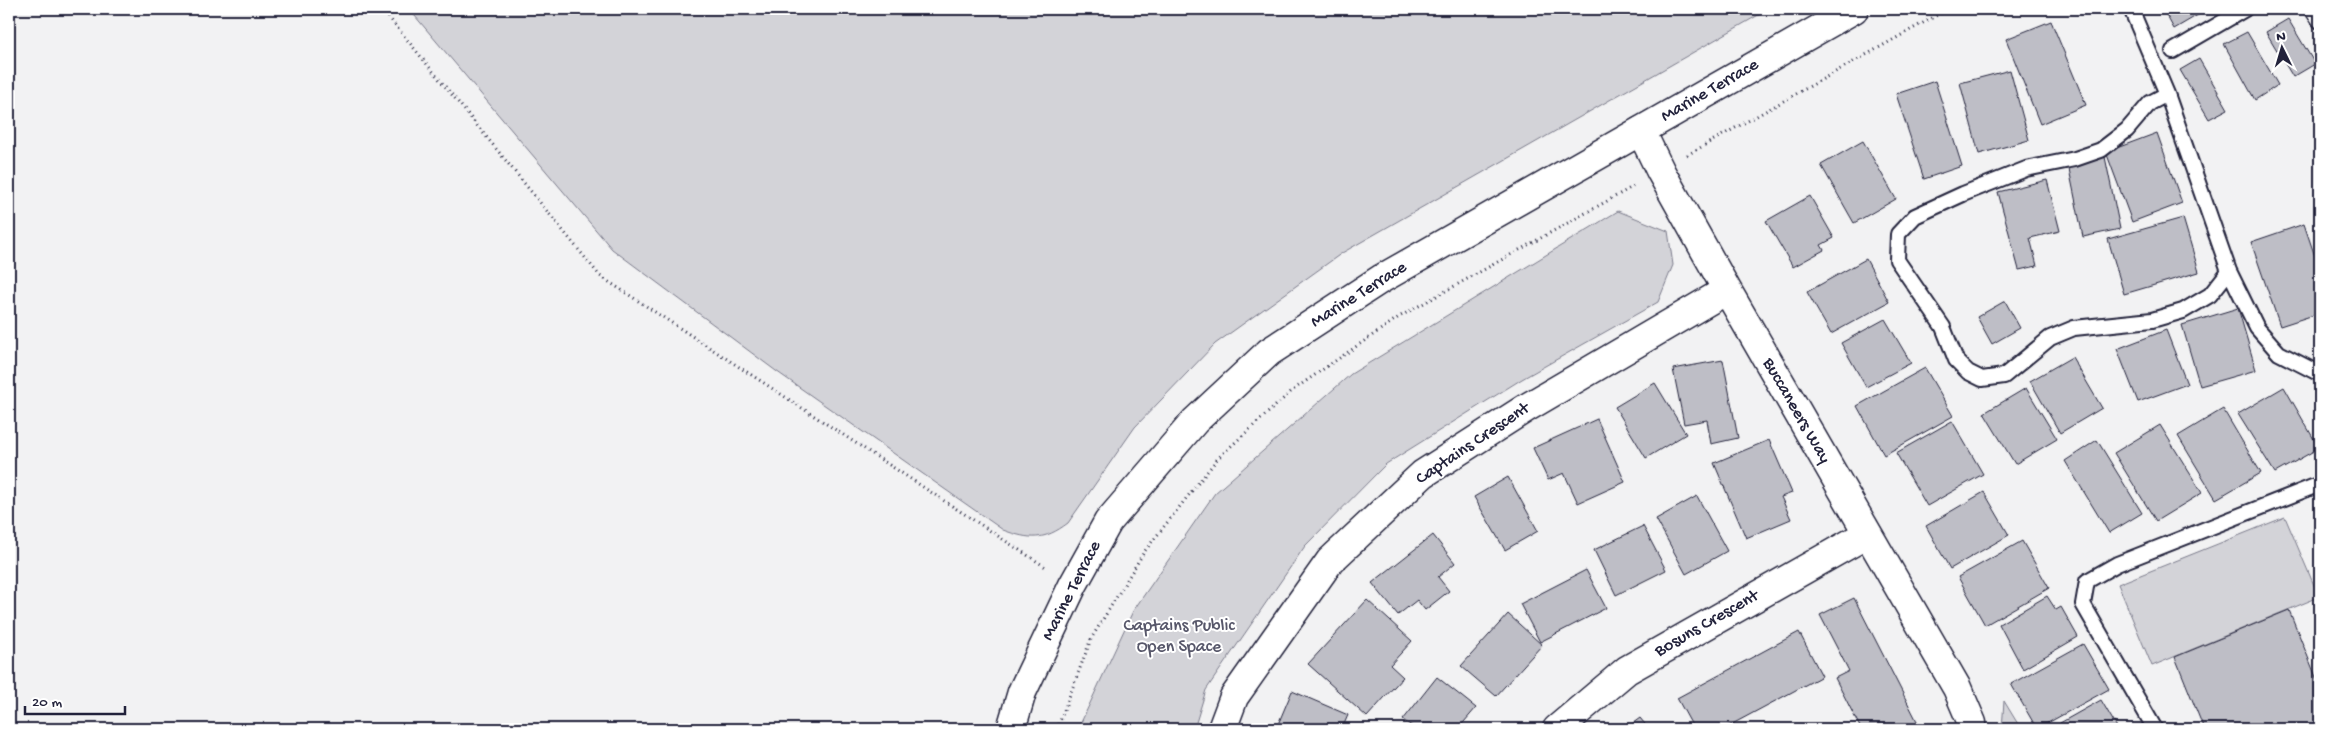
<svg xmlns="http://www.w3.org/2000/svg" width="2329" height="738" viewBox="0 0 2329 738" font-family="'Gochi Hand',sans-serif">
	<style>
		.green { fill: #d3d3d8; stroke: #7a7a8a }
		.building { fill: #bebec6; stroke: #22223b }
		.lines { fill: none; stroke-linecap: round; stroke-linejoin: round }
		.service-casing { stroke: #22223b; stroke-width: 18 }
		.minor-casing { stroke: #22223b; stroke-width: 31 }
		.tertiary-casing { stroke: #22223b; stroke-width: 31 }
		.path { stroke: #22223b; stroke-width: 3; stroke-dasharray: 1 4; stroke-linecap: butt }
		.service { stroke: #fff; stroke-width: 14 }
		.minor { stroke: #fff; stroke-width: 28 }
		.tertiary { stroke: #fff; stroke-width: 28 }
		.labels { text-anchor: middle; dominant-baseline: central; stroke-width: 4; stroke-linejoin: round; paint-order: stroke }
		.street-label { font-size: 18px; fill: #22223b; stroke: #fff }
		.park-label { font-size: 18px; fill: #57576a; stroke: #fff }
	</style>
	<rect width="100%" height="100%" fill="#f2f2f3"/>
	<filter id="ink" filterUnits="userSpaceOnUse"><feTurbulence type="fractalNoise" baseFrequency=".02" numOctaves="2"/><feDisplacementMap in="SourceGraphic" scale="10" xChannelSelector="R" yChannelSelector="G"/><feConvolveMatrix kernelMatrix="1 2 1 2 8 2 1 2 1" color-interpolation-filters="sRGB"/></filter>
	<g filter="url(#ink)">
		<path class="green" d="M409 9H1769L1342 253 1215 344 1135 427 1068 523C1044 541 1030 540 1003 530L776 371 612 249Z
			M1618 211 1668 231 1673 265 1658 302 1522 379 1386 464 1305 546 1206 690 1194 729H1078L1133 611 1215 493 1351 374Z
			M2285 517 2319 597 2152 666 2118 584Z
			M2004 701 2021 729H2002Z"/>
		<path class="building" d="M2163 9H2201L2203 12 2174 29Z
			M2288 19 2315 64 2293 77 2266 32Z
			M2051 21 2086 105 2040 124 2006 39Z
			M2247 32 2278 85 2255 100 2224 44Z
			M2199 59 2228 109 2209 119 2180 70Z
			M2010 70 2029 140 1979 154 1960 83Z
			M1935 81 1962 166 1924 179 1896 94Z
			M2157 133 2182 203 2132 222 2106 152Z
			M1863 141 1896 199 1854 223 1821 165Z
			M2105 157 2120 229 2083 237 2068 164Z
			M2047 180 2060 231 2030 238 2037 266 2019 270 1998 192Z
			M1810 196 1834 238 1821 245 1824 250 1793 267 1766 221Z
			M2183 218 2199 272 2124 294 2108 239Z
			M2304 224 2320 271V313L2280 326 2251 242Z
			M1866 259 1889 302 1831 334 1807 292Z
			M2005 301 2020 328 1992 344 1977 317Z
			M2238 308 2256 370 2200 386 2182 325Z
			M1885 319 1911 363 1866 387 1841 343Z
			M2166 330 2187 384 2138 402 2117 349Z
			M2072 357 2102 408 2060 433 2030 381Z
			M1723 360 1738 438 1711 444 1707 420 1684 424 1673 369Z
			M1925 368 1953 416 1884 455 1857 406Z
			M1655 383 1686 434 1646 458 1615 407Z
			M2284 387 2319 448 2275 473 2238 414Z
			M2026 388 2057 439 2015 464 1984 413Z
			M2223 409 2261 473 2216 499 2178 436Z
			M1597 419 1625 482 1578 503 1564 473 1548 480 1533 448Z
			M1952 421 1983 474 1927 506 1896 453Z
			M2160 425 2202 493 2156 521 2114 453Z
			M1769 440 1792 493 1781 497 1791 519 1746 538 1714 463Z
			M2097 440 2142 513 2109 533 2065 461Z
			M1508 477 1538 531 1505 550 1474 497Z
			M1984 492 2009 535 1950 569 1926 526Z
			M1697 496 1727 551 1686 574 1656 519Z
			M1643 526 1666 570 1616 595 1594 550Z
			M1433 535 1455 563 1438 577 1449 591 1425 610 1417 600 1398 615 1372 583Z
			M2022 541 2049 588 1985 625 1958 577Z
			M1586 570 1606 608 1540 642 1520 604Z
			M2047 596 2056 610 2061 607 2078 637 2023 669 1999 624Z
			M1854 598 1921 729H1861L1835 678 1849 671 1820 615Z
			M1367 600 1412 641 1390 665 1403 677 1367 717 1308 664Z
			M2289 610 2320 687V721L2301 729H2204L2175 657Z
			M1508 614 1542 645 1496 696 1461 666Z
			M1799 632 1822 676 1723 729H1694L1677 698Z
			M2083 644 2109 689 2037 729 2011 684Z
			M1437 677 1476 708 1458 729H1416L1403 720Z
			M1292 691 1348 715 1342 729H1276Z
			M2101 700 2118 729H2064L2060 723Z
			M1640 718 1649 729H1625Z"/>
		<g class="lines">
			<defs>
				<path id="service" d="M2131 9 2167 94 2229 271 2257 328 2279 353 2320 374
					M2312 9 2320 21
					M2173 51 2245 9
					M2167 94 2150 103 2127 130 2101 150 2075 159 2026 169 1963 194 1915 216 1898 234 1897 260 1943 327 1956 360 1968 372 1982 379 2004 376 2050 338 2074 328 2152 320 2183 311 2210 295 2229 271
					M2155 729 2083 604 2087 581 2117 564 2320 484"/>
				<path id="minor" d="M1641 131 1661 172 1727 290 1957 688 1972 723 1971 729
					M1222 729 1234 697 1330 561 1423 474 1526 408 1727 290
					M1557 729 1627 670 1867 534"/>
				<path id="tertiary" d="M1011 729 1022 692 1073 585 1108 522 1195 421 1269 352 1381 279 1854 9"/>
			</defs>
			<use href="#service" class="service-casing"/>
			<use href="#minor" class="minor-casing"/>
			<use href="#tertiary" class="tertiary-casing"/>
			<path class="path" d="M382 9 600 276 1047 568
				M1687 155 1948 9
				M1057 729 1091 639 1144 552 1218 458 1293 390 1399 317 1634 186"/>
			<use href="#service" class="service"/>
			<use href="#minor" class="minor"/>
			<use href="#tertiary" class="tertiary"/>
		</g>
	</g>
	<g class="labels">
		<g class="street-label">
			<text transform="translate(1710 91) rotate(-30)">Marine Terrace</text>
			<text transform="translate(1359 295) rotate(-32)">Marine Terrace</text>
			<text transform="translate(1796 411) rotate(60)">Buccaneers Way</text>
			<text transform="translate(1473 444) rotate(-34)">Captains Crescent</text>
			<text transform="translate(1072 591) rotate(-63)">Marine Terrace</text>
			<text transform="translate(1707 624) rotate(-30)">Bosuns Crescent</text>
		</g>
		<g class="park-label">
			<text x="1179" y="626">Captains Public<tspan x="1179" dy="21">Open Space</tspan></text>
		</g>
	</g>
	<rect width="2329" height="738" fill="none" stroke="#fff" stroke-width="30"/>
	<rect x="15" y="15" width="2299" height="708" fill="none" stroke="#22223b" stroke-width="2" filter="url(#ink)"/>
	<g transform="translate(2282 48) rotate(355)" stroke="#ffffff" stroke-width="4" paint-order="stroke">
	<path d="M0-4L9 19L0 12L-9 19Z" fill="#22223b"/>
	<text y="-8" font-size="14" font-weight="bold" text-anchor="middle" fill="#22223b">N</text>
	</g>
	<path d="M25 706v8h100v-8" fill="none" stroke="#22223b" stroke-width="2.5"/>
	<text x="32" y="706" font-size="15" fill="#22223b" stroke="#ffffff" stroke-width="4" paint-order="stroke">20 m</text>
</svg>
